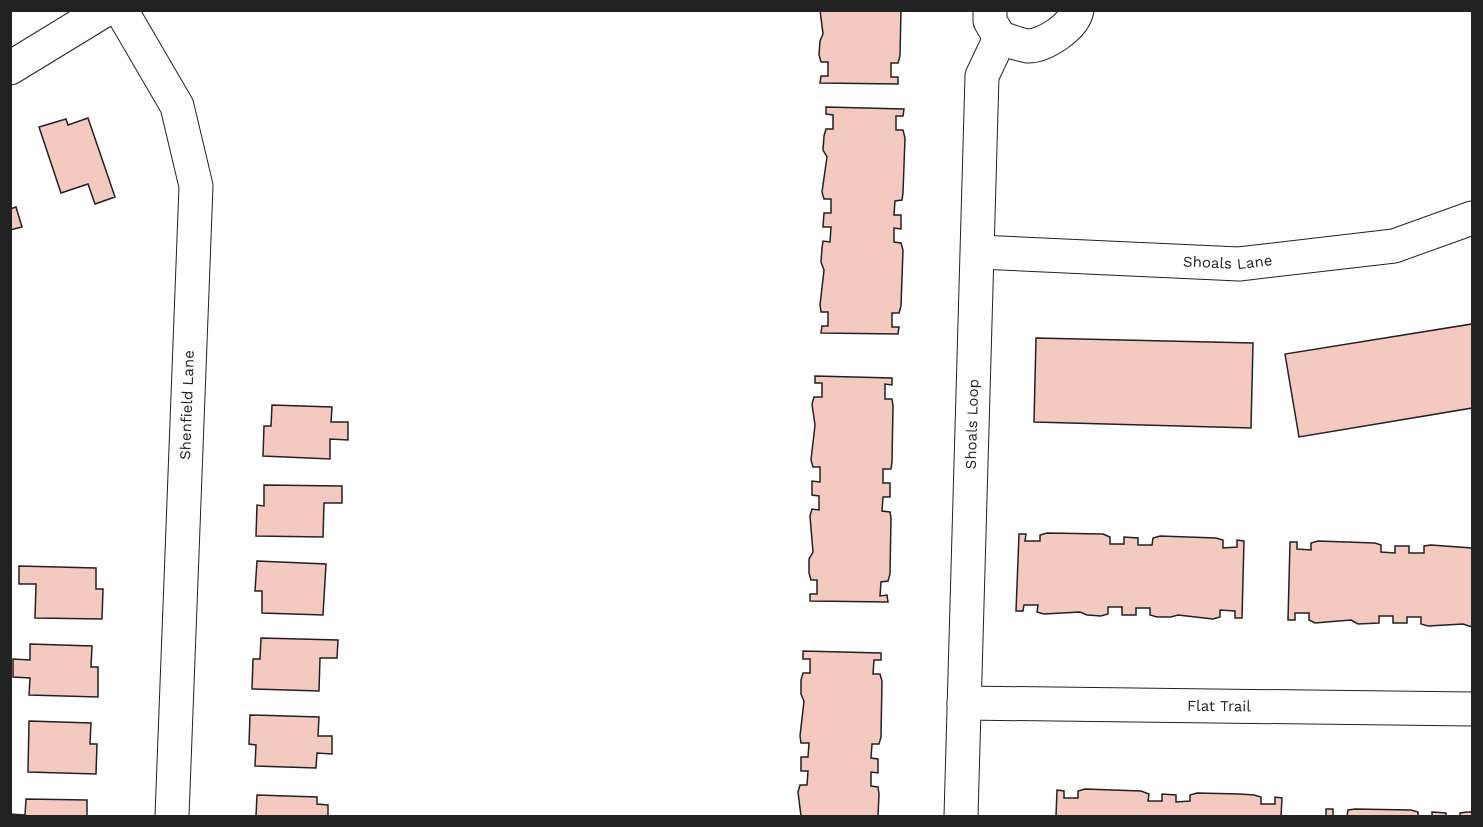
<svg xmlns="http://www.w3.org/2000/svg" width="1483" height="827" viewBox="0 0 1483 827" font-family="'Work Sans',sans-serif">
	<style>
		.building { fill: #f3c9c0; stroke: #222; stroke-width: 1.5 }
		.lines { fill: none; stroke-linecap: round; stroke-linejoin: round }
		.street-casing { stroke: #222; stroke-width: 35 }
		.street { stroke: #fff; stroke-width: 33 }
		.labels { text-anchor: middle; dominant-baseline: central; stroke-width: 4.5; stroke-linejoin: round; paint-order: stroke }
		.street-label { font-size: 15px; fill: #222; stroke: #fff }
	</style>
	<rect width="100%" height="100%" fill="#fff"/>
	<path class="building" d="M820 10H901L900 56 898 63H891V77H898V84L820 83 821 76H828V62H821L819 55 820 41 823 34Z
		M826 107 904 109 903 116H896V130H903L905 138 903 193 902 200 895 201 894 215H901V229L894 228V242L901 243 903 250 901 306 899 313H892V327H899L898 334 821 333 822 326H828V312H821L820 305 824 270 821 262 822 248 823 241 830 242 831 227H823L824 213H831V199H824L822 192 827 157 823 150 824 136 826 129H833V115L826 114Z
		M88 118 115 197 95 204 88 184 61 193 39 127 66 119 68 125Z
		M16 207 22 227 10 230V209Z
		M1472 324V408L1299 437 1285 354Z
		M1036 338 1253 343 1251 428 1034 422Z
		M815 376 892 378V385L885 384V399H892L893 406 892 462 891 469H883V483H890V497H883L882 511 890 512 891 518 890 574 888 581 881 582 880 596 887 595 888 602 810 601V594H817V580H811L809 573V559L813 552 810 516 812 509 819 510V496L812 495V481L820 482V467H813L811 460 815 425 812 404 814 397H822V383H815Z
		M272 405 332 407 331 422H348V440L330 439V459L263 456 264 426H271Z
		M264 485 342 486V503H324L323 537 256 536 257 505 264 506Z
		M1047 533 1103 534 1110 537V544H1124V537L1138 538V545H1152L1153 538 1160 536 1216 538 1223 540V548L1237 547V540L1244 541 1242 618H1235V611L1220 610V617L1213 619 1178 615 1171 617H1157L1150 615V608H1136V615H1122V607H1108V614L1101 616 1087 615 1080 612 1044 614 1037 612 1038 605H1024L1023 611H1016L1019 534H1026L1025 541H1040V535Z
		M1318 541 1375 543 1381 545V552L1395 553V546H1409V553H1424V546L1431 545 1472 548V627L1463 624 1428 626 1421 624V617H1407V623H1393V616H1379V623L1358 624 1351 620 1315 623 1309 620V613H1295V620H1288L1290 542H1297V549L1311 550V543Z
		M257 561 326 564 323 615 262 613V591H255Z
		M19 566 96 568V589H103L102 619 35 618 36 584H19Z
		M261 638 338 640 337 658H320L319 691 252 689 253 659H260Z
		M30 644 92 646 91 667H98V697L29 695 30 678 13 677V659L30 660Z
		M803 651 881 653V660H874L873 674H880L882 681 881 737 879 744H872L871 758 878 759V773L871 772V786L878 787 879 794 878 816H801L798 792 800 785H807L808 771H801V757H808L809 743H801L800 736 804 701 801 694V680L803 673H810V659H803Z
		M250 715 319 717 318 736H332V754L317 753 316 768 255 766 256 745 249 744Z
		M29 721 91 723 90 744H97L96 774 28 772Z
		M1085 789 1141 791 1149 794 1148 801H1162V794L1176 795V802L1190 801V795L1197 793 1240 794 1254 795 1261 797V804H1275V797L1282 798 1281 816H1056L1057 790 1064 791V798H1078V791Z
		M257 795 317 797V804L328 805V816H249H256Z
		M26 799 87 800V816H10V814L25 815Z
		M1326 809H1333V816H1326Z
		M1355 809 1411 810 1418 812V816H1347L1348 810Z
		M1432 812 1446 813V816H1432Z
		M1467 812H1472V816H1460V813Z"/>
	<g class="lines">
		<defs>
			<g id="street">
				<path d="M121 10 177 106 196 186 172 816"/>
				<path d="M990 10V21L1000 38C1008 40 1019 45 1028 46 1044 46 1074 27 1077 10"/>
				<path d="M10 68 105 10"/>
				<path id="s1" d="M978 252 1239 264 1394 246 1472 218"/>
				<path id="s2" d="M964 703 1472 709"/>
				<path id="s3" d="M961 816 982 76 1000 38"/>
			</g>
		</defs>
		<use href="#street" class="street-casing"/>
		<use href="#street" class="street"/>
	</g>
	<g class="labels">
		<g class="street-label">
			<text stroke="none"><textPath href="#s1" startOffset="250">Shoals Lane</textPath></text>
			<text transform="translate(187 405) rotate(-88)">Shenfield Lane</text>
			<text stroke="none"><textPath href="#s3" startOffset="392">Shoals Loop</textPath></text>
			<text stroke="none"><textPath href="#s2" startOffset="255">Flat Trail</textPath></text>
		</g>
	</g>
	<rect width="1483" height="827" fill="none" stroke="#222222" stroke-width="24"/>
</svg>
